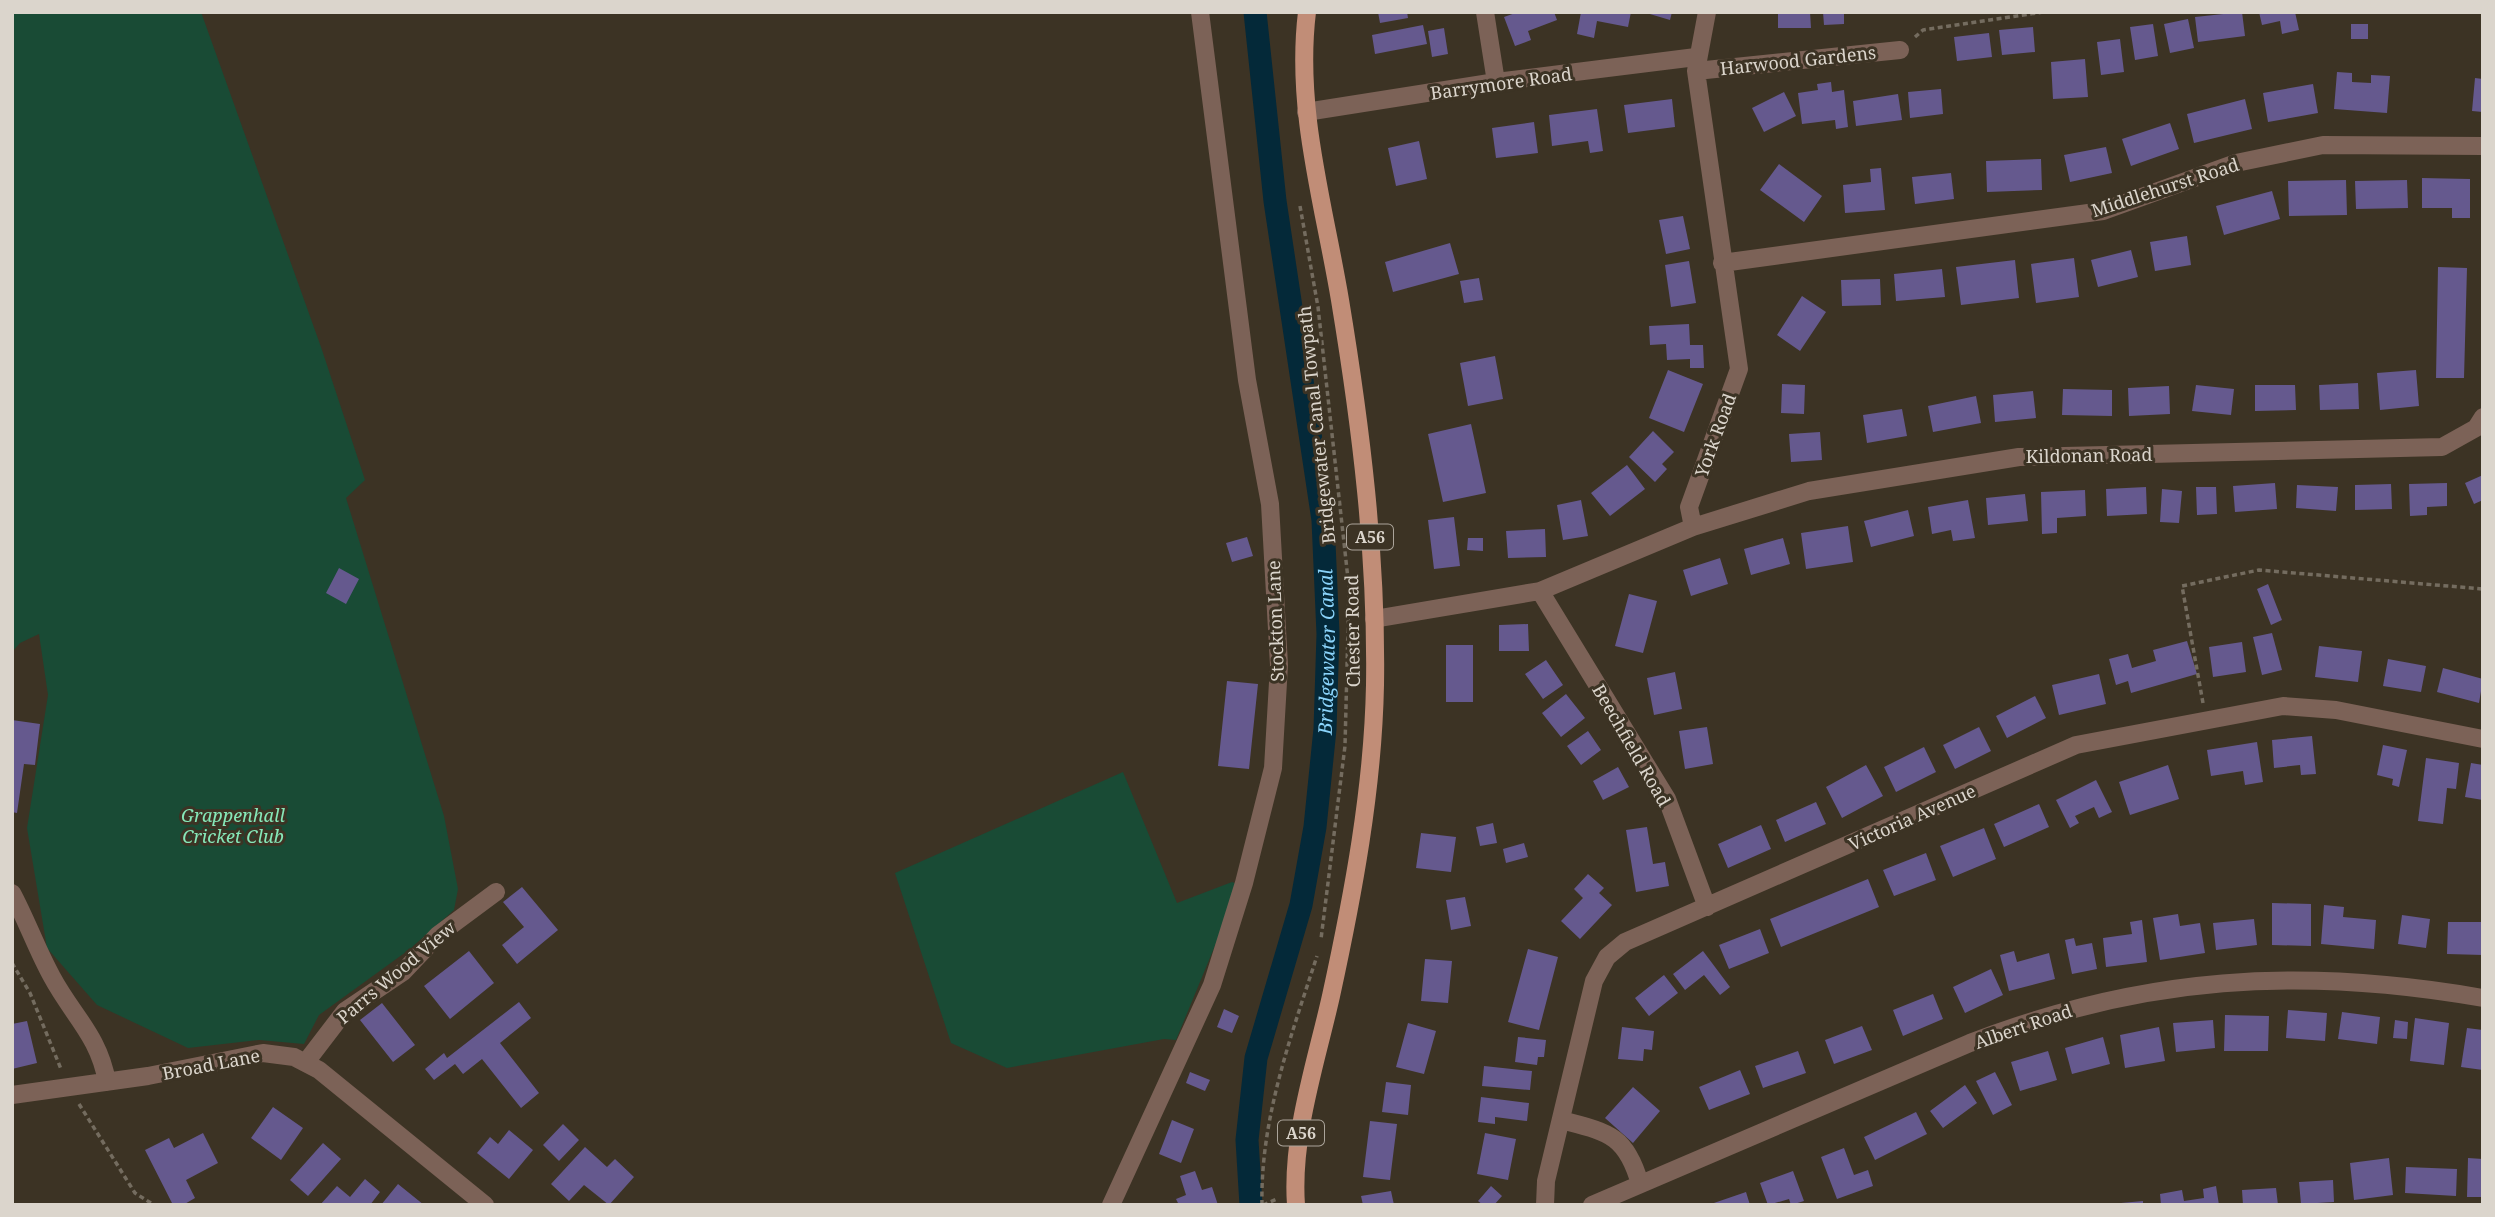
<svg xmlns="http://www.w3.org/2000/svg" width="2495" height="1217" viewBox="0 0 2495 1217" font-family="'Noto Serif',serif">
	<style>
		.green { fill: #194b35 }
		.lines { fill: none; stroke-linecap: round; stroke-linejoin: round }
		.canal { stroke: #042939; stroke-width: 23 }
		.building { fill: #65598e }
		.path { stroke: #746c5f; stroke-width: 3.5; stroke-dasharray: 5 3.5; stroke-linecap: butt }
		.minor { stroke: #7c6257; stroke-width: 18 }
		.major { stroke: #c18d77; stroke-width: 18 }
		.labels { text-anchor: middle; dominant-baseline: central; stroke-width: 6; stroke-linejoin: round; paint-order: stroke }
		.shield { fill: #3c3324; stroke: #aba49a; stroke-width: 2 }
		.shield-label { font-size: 16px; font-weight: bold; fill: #dbd5cc }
		.street-label { font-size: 18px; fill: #dbd5cc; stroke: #3c3324 }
		.park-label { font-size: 18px; font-style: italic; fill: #86e8b9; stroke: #3c3324 }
		.water-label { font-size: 19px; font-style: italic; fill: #8ad3fa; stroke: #3c3324 }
	</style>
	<rect width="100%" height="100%" fill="#3c3324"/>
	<path class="green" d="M12 12H201L321 347 365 480 346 498 444 816 458 889 454 910 410 949 319 1015 304 1044 259 1040 188 1048 97 1005 47 948 27 828 48 695 39 634 20 643 12 652Z
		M1123 772 1177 903 1232 882 1240 885 1176 1040 1164 1039 1007 1068 951 1043 895 873Z"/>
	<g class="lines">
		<path class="canal" id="s1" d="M1251 1205 1247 1140 1256 1058 1301 905 1315 827 1325 729 1328 634 1323 520 1275 201 1255 12"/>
	</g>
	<path class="building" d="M1378 12H1407L1408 18 1380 23Z
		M1518 12H1554L1557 20 1528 31 1531 40 1515 46 1504 17Z
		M1581 12H1631L1628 27 1597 21 1594 38 1577 34Z
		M1643 12H1672L1670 20Z
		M1778 12H1810L1811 28H1778Z
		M1823 12H1844V24L1824 25Z
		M2242 12 2245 36 2198 42 2195 17Z
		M2259 12H2295L2299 30 2282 34 2280 21 2262 25Z
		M2188 19 2194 48 2170 53 2164 24Z
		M2153 24 2158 56 2135 60 2130 27Z
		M2351 24H2368V39H2351Z
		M1423 25 1427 44 1375 54 1372 35Z
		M2033 27 2035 52 2002 55 1999 30Z
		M1444 28 1448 54 1432 57 1428 31Z
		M1989 33 1992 57 1957 61 1954 37Z
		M2120 39 2124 72 2101 75 2097 42Z
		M2085 59 2088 97 2053 99 2051 62Z
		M2337 72 2352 73V82L2371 83V75L2390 76 2387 113 2334 109Z
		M2475 78 2483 79V112L2472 111Z
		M1831 82 1832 92 1844 90 1848 127 1836 129 1835 120 1802 124 1798 93 1818 90 1817 84Z
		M2313 84 2318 113 2268 122 2263 93Z
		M1941 89 1943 114 1910 118 1908 92Z
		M1784 92 1796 116 1764 132 1752 108Z
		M1898 94 1902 120 1856 126 1853 101Z
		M1672 99 1675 127 1628 133 1624 105Z
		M2245 99 2252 129 2194 143 2187 114Z
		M1597 109 1603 151 1590 153 1588 141 1552 146 1549 115Z
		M1534 122 1538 153 1496 158 1492 128Z
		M2170 123 2179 149 2131 166 2122 139Z
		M1419 141 1427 179 1396 186 1388 148Z
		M2106 147 2112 173 2070 182 2064 155Z
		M2041 159 2042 190 1987 192 1986 161Z
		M1779 164 1822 196 1804 222 1760 190Z
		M1881 168 1885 210 1845 213 1843 185 1871 182 1870 169Z
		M1951 173 1954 199 1915 204 1912 177Z
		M2422 178 2470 179V218H2452V208H2422Z
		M2346 180 2347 215 2289 216 2288 181Z
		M2407 180 2408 208 2356 209 2355 181Z
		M2272 191 2280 219 2224 235 2216 206Z
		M1683 216 1690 249 1666 254 1659 220Z
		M2187 236 2191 265 2155 271 2150 242Z
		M1450 243 1459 274 1393 292 1385 262Z
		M2131 250 2138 277 2098 287 2091 260Z
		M2074 258 2079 297 2036 303 2031 264Z
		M2015 260 2019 298 1961 305 1956 267Z
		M1689 261 1696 303 1671 307 1665 265Z
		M2438 267 2467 268 2464 378H2436Z
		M1942 269 1945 297 1896 301 1894 274Z
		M1479 278 1483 300 1464 303 1460 281Z
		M1880 279 1881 305 1842 306 1841 280Z
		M1802 296 1826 312 1800 351 1777 335Z
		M1689 324 1690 345H1703L1704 368H1690V359L1667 360 1666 344 1650 345 1649 326Z
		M1495 356 1503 399 1468 406 1460 363Z
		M1668 370 1703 384 1684 432 1649 418Z
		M2416 370 2419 406 2380 410 2377 373Z
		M2358 383 2359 409 2320 410 2319 385Z
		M1782 384 1805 385 1804 414 1781 413Z
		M2196 385 2234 389 2231 415 2192 411Z
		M2255 385H2295L2296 410 2255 411Z
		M2169 386 2170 414 2129 416 2128 388Z
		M2063 389 2112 390V416L2062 415Z
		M2033 391 2036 418 1995 422 1993 395Z
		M1976 396 1981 423 1933 432 1928 406Z
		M1902 409 1907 436 1867 443 1863 415Z
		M1471 424 1486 493 1443 502 1428 434Z
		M1653 431 1674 452 1662 464 1667 469 1655 482 1629 457Z
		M1820 432 1822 460 1791 462 1789 434Z
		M1627 465 1645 489 1610 516 1591 493Z
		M2483 475V500L2474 504 2465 483Z
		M2275 483 2277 509 2235 512 2233 486Z
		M2447 483V506L2427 507V515L2410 516 2409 484Z
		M2391 484 2392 509 2355 510V485Z
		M2297 485 2338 487 2336 511 2296 508Z
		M2146 487 2147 514 2107 516 2106 489Z
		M2196 487H2216L2217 514 2197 515Z
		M2162 489 2182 491 2179 523 2160 522Z
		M2085 490 2086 516 2057 518V533L2042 534 2041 492Z
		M2025 494 2028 521 1988 525 1986 498Z
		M1581 500 1588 536 1563 540 1557 505Z
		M1968 500 1975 538 1953 541 1951 530 1932 534 1928 507Z
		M1908 510 1914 536 1871 547 1864 521Z
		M1454 517 1460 566 1434 569 1428 520Z
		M1848 526 1853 562 1806 569 1801 533Z
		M1545 529 1546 557 1508 558 1506 531Z
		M1247 537 1253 556 1232 562 1226 543Z
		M1468 538H1483V551L1467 550Z
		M1783 538 1790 564 1751 575 1744 549Z
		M1720 558 1728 584 1691 596 1683 570Z
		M339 568 359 579 346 604 326 593Z
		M2268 584 2282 620 2271 625 2257 589Z
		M1629 594 1657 601 1643 653 1615 646Z
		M1528 624 1529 651H1499V625Z
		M2272 633 2282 670 2262 675 2253 637Z
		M2187 641 2197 674 2131 693 2128 681 2116 685 2109 659 2128 654 2132 668 2156 661 2153 650Z
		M2242 642 2246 672 2213 677 2209 647Z
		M1446 645H1473V702H1446Z
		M2319 646 2362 651 2358 682 2315 677Z
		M2388 659 2426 666 2421 692 2383 686Z
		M1546 660 1563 685 1543 699 1525 674Z
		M2443 668 2483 679 2479 703 2437 692Z
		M1675 672 1682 709 1654 715 1647 678Z
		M2099 674 2106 704 2059 715 2052 685Z
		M1227 681 1258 684 1249 769 1218 766Z
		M1566 694 1585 718 1561 737 1542 713Z
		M2035 696 2046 718 2007 738 1996 716Z
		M12 720 40 724 35 765 24 764 17 813 12 812Z
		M1707 727 1713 764 1685 769 1679 731Z
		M1979 727 1991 751 1955 769 1943 745Z
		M1588 731 1601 750 1581 765 1567 746Z
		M2312 736 2316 774 2301 775 2300 765 2274 768 2272 740Z
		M2257 742 2263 782 2245 785 2243 771 2211 776 2207 750Z
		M2383 745 2407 750 2399 787 2392 785 2393 779 2377 775Z
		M1924 747 1936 772 1896 792 1884 767Z
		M2426 758 2459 763 2456 789 2447 788 2443 824 2418 821Z
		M2471 763 2483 765V800L2465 797Z
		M1866 765 1883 796 1842 818 1826 787Z
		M2168 765 2179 799 2130 815 2119 782Z
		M1618 767 1629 787 1603 800 1593 781Z
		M2096 780 2112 812 2099 818 2094 807 2075 816 2079 823 2070 828 2056 800Z
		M1816 802 1826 824 1785 842 1776 820Z
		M2039 804 2049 827 2004 847 1994 824Z
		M1493 823 1497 843 1480 846 1476 827Z
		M1761 825 1771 849 1728 868 1718 844Z
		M1647 827 1653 864 1665 862 1669 886 1636 892 1626 830Z
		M1984 828 1996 859 1953 877 1940 846Z
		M1421 833 1456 837 1451 872 1416 868Z
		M1524 843 1528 857 1506 863 1503 849Z
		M1926 853 1936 880 1894 896 1883 870Z
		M1588 874 1604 888 1599 893 1612 905 1580 939 1561 921 1583 898 1574 889Z
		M1868 879 1879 907 1781 947 1770 919Z
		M522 887 558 930 517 964 502 945 524 927 503 902Z
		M1465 897 1471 926 1451 930 1446 900Z
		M2272 903 2311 904V946L2272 945Z
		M2324 905 2344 907 2343 917 2376 920 2374 949 2321 944Z
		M2178 914 2180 926 2200 923 2205 953 2160 960 2153 918Z
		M2402 915 2430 919 2426 948 2398 944Z
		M2254 919 2257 945 2216 950 2213 923Z
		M2142 920 2147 962 2106 967 2103 938 2132 934 2130 922Z
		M2448 922H2483V955L2447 954Z
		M1760 929 1769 953 1729 969 1719 945Z
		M2074 938 2076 946 2092 943 2097 969 2072 974 2065 940Z
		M1528 949 1558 957 1539 1030 1508 1022Z
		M469 951 494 983 450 1019 424 986Z
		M1703 951 1730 987 1720 995 1704 975 1685 990 1673 974Z
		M2014 951 2017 962 2049 953 2055 979 2009 991 2000 955Z
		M1425 959 1452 961 1448 1003 1421 1001Z
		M1991 969 2003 995 1965 1013 1953 987Z
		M1664 975 1678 993 1649 1016 1635 998Z
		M1933 994 1943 1019 1903 1036 1893 1010Z
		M519 1002 531 1018 500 1043 539 1093 521 1108 482 1059 463 1074 455 1064 434 1080 425 1069 444 1053 447 1058Z
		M382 1003 415 1045 393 1062 360 1020Z
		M1224 1009 1239 1016 1232 1033 1217 1027Z
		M2288 1010 2327 1013 2325 1041 2286 1038Z
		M2342 1012 2380 1017 2377 1044 2338 1039Z
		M2225 1015 2269 1016 2268 1051H2224Z
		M2415 1018 2449 1023 2444 1065 2410 1061Z
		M2213 1020 2215 1048 2176 1052 2173 1023Z
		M2395 1020 2408 1022 2407 1039 2393 1038Z
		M27 1021 37 1063 12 1069V1024Z
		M1408 1023 1436 1031 1424 1074 1396 1067Z
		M1862 1026 1872 1050 1834 1064 1825 1040Z
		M1622 1027 1654 1031 1652 1050 1644 1049 1643 1061 1618 1059Z
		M2159 1027 2165 1061 2125 1068 2120 1035Z
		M2467 1028 2483 1030V1070L2461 1067Z
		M1518 1037 1546 1040 1544 1057H1538L1537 1065 1515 1062Z
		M2103 1037 2110 1064 2072 1074 2065 1048Z
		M1798 1051 1806 1073 1763 1088 1755 1066Z
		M2048 1051 2057 1080 2020 1091 2011 1062Z
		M1484 1066 1532 1071 1530 1090 1482 1086Z
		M1740 1070 1750 1094 1709 1110 1699 1087Z
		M1190 1072 1210 1080 1205 1091 1186 1083Z
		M1995 1072 2012 1105 1993 1115 1976 1081Z
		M1386 1082 1411 1085 1408 1115 1382 1112Z
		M1965 1085 1977 1103 1943 1128 1930 1111Z
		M1633 1087 1660 1111 1633 1143 1605 1118Z
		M1481 1097 1529 1103 1527 1121 1495 1117V1124L1478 1122Z
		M273 1107 303 1128 281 1160 251 1138Z
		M1916 1112 1927 1134 1875 1160 1864 1137Z
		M1172 1120 1194 1129 1181 1163 1159 1154Z
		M1370 1121 1397 1124 1390 1180 1363 1177Z
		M563 1124 579 1140 559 1161 543 1145Z
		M509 1130 533 1150 509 1179 477 1153 490 1137 498 1144Z
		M203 1133 218 1163 186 1180 195 1198 183 1205H173L145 1150 169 1138 174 1148Z
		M1485 1133 1516 1139 1508 1180 1477 1174Z
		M323 1143 341 1159 308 1196 290 1180Z
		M585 1147 607 1167 615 1159 634 1177 609 1205 584 1185 569 1201 551 1184Z
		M1844 1148 1854 1175 1868 1170 1873 1186 1837 1199 1821 1157Z
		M2389 1158 2393 1195 2354 1200 2350 1163Z
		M2468 1158 2483 1159V1197H2467Z
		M2406 1167 2457 1169 2456 1196 2405 1193Z
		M1195 1171 1202 1190 1212 1187 1218 1205H1179L1176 1199 1186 1195 1180 1176Z
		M1793 1171 1804 1201 1791 1205 1789 1199 1768 1205 1760 1183Z
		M365 1179 380 1192 370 1205H320L337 1186 350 1197Z
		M2333 1180 2334 1202 2301 1204 2299 1182Z
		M398 1184 424 1205H381Z
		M1491 1186 1502 1196 1494 1205H1483L1478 1201Z
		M2216 1186 2219 1205H2161L2160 1194 2182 1190 2184 1201 2204 1198 2203 1189Z
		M2276 1188 2278 1205H2243L2242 1190Z
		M1391 1191 1394 1205H1363L1361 1196Z
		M1746 1192 1750 1205H1711V1204Z
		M2143 1201V1205H2121V1203Z"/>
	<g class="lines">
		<path class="path" d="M1915 37 1923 30 2043 12
			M1300 206 1318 307 1349 588 1345 746 1321 939
			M2203 703 2182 586 2259 570 2483 589
			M12 963 30 993 61 1069
			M79 1104 135 1193 154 1205
			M1262 1205C1260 1120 1291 1036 1317 956
			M1263 1205 1277 1199"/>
		<path class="minor" d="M1485 12 1496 82
			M1696 71 1900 50
			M1306 112 1496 82 1696 57
			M1722 263 2103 211 2236 163 2323 145 2483 146
			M1693 527 1809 491 2019 457 2442 447 2476 428 2483 417
			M1540 591 1667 799 1707 907
			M1374 619 1540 591 1693 527 1689 507 1739 369 1696 71 1707 12
			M12 893C27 921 37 950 52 977 73 1016 99 1036 107 1082
			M306 1062 345 1011 403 972 438 935 496 892
			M12 1095 148 1076 263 1053 294 1057 319 1070 485 1205
			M1561 1120C1607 1132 1626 1134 1640 1184
			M1111 1205 1212 985 1244 883 1273 768 1279 665 1270 504 1247 380 1200 12
			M1545 1205 1546 1181 1594 981 1607 957 1625 942 2076 745 2283 706 2336 710 2483 739
			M1592 1205 1970 1043C2142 976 2301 966 2483 998"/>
		<path class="major" d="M1296 1205C1291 1136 1316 1063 1331 996 1353 895 1373 789 1375 685 1377 556 1361 427 1340 300 1324 204 1295 110 1307 12"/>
	</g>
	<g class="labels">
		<g class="shield">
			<rect x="1347" y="524.5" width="46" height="25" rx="5"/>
			<rect x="1278" y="1120.5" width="46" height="25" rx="5"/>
		</g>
		<g class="shield-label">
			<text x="1370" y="537">A56</text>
			<text x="1301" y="1133">A56</text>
		</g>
		<g class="street-label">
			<text transform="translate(1798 60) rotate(-6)">Harwood Gardens</text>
			<text transform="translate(1501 83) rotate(-8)">Barrymore Road</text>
			<text transform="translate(2165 187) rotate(-18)">Middlehurst Road</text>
			<text transform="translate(1316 425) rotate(-96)">Bridgewater Canal Towpath</text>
			<text transform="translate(1715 435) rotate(-70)">York Road</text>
			<text transform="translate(2089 455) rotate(-1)">Kildonan Road</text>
			<text transform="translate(1275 621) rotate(-92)">Stockton Lane</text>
			<text transform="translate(1352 631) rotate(-91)">Chester Road</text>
			<text transform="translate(1632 745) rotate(60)">Beechfield Road</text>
			<text transform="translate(1912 817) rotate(-24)">Victoria Avenue</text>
			<text transform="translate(396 972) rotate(-40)">Parrs Wood View</text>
			<text transform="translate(2023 1026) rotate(-19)">Albert Road</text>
			<text transform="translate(211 1064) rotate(-11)">Broad Lane</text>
		</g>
		<g class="park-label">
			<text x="233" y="815">Grappenhall<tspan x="233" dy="21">Cricket Club</tspan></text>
		</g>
		<g class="water-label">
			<text stroke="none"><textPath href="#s1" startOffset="562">Bridgewater Canal</textPath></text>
		</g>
	</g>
	<rect width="2495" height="1217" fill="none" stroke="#dbd5cc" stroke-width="28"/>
</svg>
